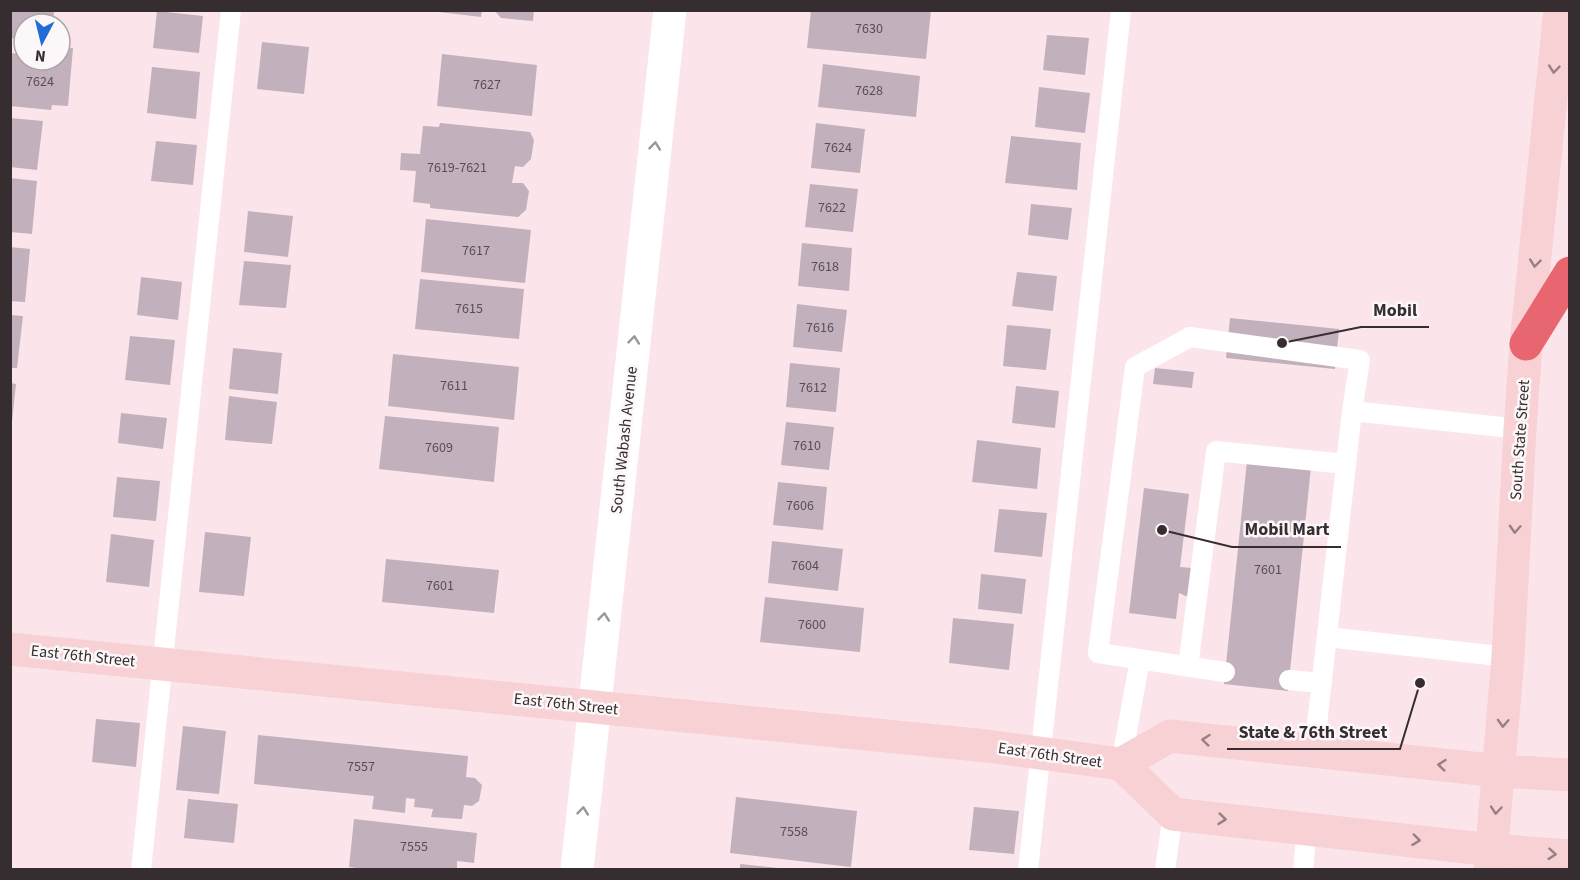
<svg xmlns="http://www.w3.org/2000/svg" width="1580" height="880" viewBox="0 0 1580 880" font-family="'Source Sans 3',sans-serif">
	<style>
		.building { fill: #c2b0bc }
		.lines { fill: none; stroke-linecap: round; stroke-linejoin: round }
		.lane { stroke: #fff; stroke-width: 20 }
		.street { stroke: #fff; stroke-width: 33 }
		.secondary { stroke: #f8d1d4; stroke-width: 33 }
		.highway { stroke: #e76670; stroke-width: 33 }
		.oneway { stroke: #977f82 }
		.oneway2 { stroke: #9a9698 }
		.labels { text-anchor: middle; dominant-baseline: central; stroke-width: 5; stroke-linejoin: round; paint-order: stroke }
		.number-label { font-size: 14px; fill: #594e53 }
		.street-label { font-size: 16px; fill: #362d30; stroke: #fcf7f9 }
		.leader { fill: none; stroke: #362d30; stroke-width: 2 }
		.callout-dot { fill: #362d30; stroke: #fcf7f9; stroke-width: 2 }
		.callout-label { font-size: 18px; text-anchor: middle; font-weight: bold; fill: #362d30; stroke: #fcf7f9; stroke-width: 5; stroke-linejoin: round; paint-order: stroke }
	</style>
	<rect width="100%" height="100%" fill="#fbe5eb"/>
	<path class="building" d="M10 10H54L53 24H24V40L10 38Z
		M439 10H482L481 17 439 12Z
		M494 10H534L533 21 501 18Z
		M811 10H931L926 59 807 48Z
		M157 11 203 16 199 53 153 48Z
		M1047 35 1089 38 1085 75 1043 70Z
		M262 42 309 47 304 94 257 89Z
		M60 47 73 48 68 106 52 105 51 110 10 106V53L24 54V60H60Z
		M442 54 537 65 532 116 437 106Z
		M823 64 920 76 916 117 818 107Z
		M152 67 200 72 196 119 147 113Z
		M1039 87 1090 93 1085 133 1035 127Z
		M10 118 43 121 37 170 10 167Z
		M440 123 530 132 534 140 531 159 523 167 515 166 512 183H523L529 191 526 210 518 217 430 208V204L413 202 416 171 400 170 401 153 420 154 423 126 439 127Z
		M816 123 865 129 860 173 811 168Z
		M1011 136 1081 143 1077 190 1005 183Z
		M156 141 197 145 193 185 151 181Z
		M10 178 37 181 32 234 10 232Z
		M810 184 858 189 853 232 805 227Z
		M1031 204 1072 208 1068 240 1028 235Z
		M248 211 293 216 288 257 244 252Z
		M426 219 531 230 525 283 421 272Z
		M802 243 852 248 849 291 798 286Z
		M10 247 30 249 25 302 10 301Z
		M244 261 291 265 286 308 239 305Z
		M1017 272 1057 276 1053 311 1012 306Z
		M141 277 182 282 178 320 137 315Z
		M420 279 524 289 519 339 415 329Z
		M797 304 847 310 842 352 793 347Z
		M10 315 23 316 17 368H10Z
		M1230 318 1339 329 1335 369 1226 358Z
		M1007 325 1051 329 1046 370 1003 366Z
		M130 336 175 340 170 385 125 380Z
		M233 348 282 353 278 394 229 389Z
		M393 354 519 367 514 420 388 406Z
		M790 363 840 368 836 412 786 407Z
		M1155 368 1194 372 1192 388 1153 384Z
		M10 383 16 384 12 422H10Z
		M1016 386 1059 391 1055 428 1012 423Z
		M229 396 277 402 272 444 225 440Z
		M121 413 167 418 163 449 118 443Z
		M385 416 499 427 494 482 379 469Z
		M786 422 834 427 829 470 781 465Z
		M977 440 1041 448 1037 489 972 482Z
		M1247 461 1311 467 1288 691 1224 684Z
		M117 477 160 481 156 521 113 517Z
		M778 482 827 487 823 530 773 525Z
		M1144 488 1189 494 1180 567 1192 568 1188 597 1179 593 1176 619 1129 613Z
		M999 509 1047 513 1042 557 994 552Z
		M205 532 251 537 244 596 199 592Z
		M111 534 154 540 149 587 106 582Z
		M772 541 843 549 838 591 768 583Z
		M386 559 499 570 494 613 382 602Z
		M981 574 1026 579 1022 614 978 609Z
		M765 597 864 608 860 652 760 642Z
		M953 618 1014 624 1009 670 949 663Z
		M96 719 140 723 136 767 92 762Z
		M183 726 226 731 219 794 176 790Z
		M258 735 468 756 466 777 475 778 482 785 479 801 472 806 464 805 462 819 431 817 433 809 414 807 415 799 406 798 405 813 372 809 374 796 254 784Z
		M736 797 857 811 851 867 730 853Z
		M188 799 238 804 234 843 184 838Z
		M974 807 1019 811 1014 854 969 850Z
		M354 819 477 833 474 863 457 861V870H372L349 867Z
		M740 864 778 868V870H740Z"/>
	<g class="lines">
		<path class="lane" d="M1327 637 1508 657
			M1188 667 1216 451 1346 464
			M1225 672 1098 653 1135 367 1190 337 1360 360 1352 411
			M1289 680 1322 683
			M1314 751 1352 411 1520 429
			M1121 764 1140 659
			M141 870 231 10
			M1028 870 1121 10
			M1165 870 1173 814
			M1303 870 1307 828"/>
		<path class="street" d="M577 870 670 10"/>
		<path class="secondary" d="M10 649 987 746 1121 764 1173 814 1492 850 1570 856
			M1121 764 1170 736 1500 771 1570 775
			M1490 870 1508 657 1520 429 1526 344 1560 10"/>
		<path class="highway" d="M1526 344 1570 273"/>
	</g>
	<defs><path id="oneway-chevron" d="M-2-3.5L2.5 0L-2 3.5" fill="none" stroke-width="1.6" stroke-linecap="round" stroke-linejoin="round" transform="scale(1.5)"/></defs>
	<g class="oneway">
		<use href="#oneway-chevron" transform="translate(1554 69) rotate(96)"/>
		<use href="#oneway-chevron" transform="translate(1535 263) rotate(96)"/>
		<use href="#oneway-chevron" transform="translate(1515 529) rotate(93)"/>
		<use href="#oneway-chevron" transform="translate(1503 723) rotate(93)"/>
		<use href="#oneway-chevron" transform="translate(1206 740) rotate(-174)"/>
		<use href="#oneway-chevron" transform="translate(1442 765) rotate(-174)"/>
		<use href="#oneway-chevron" transform="translate(1496 810) rotate(95)"/>
		<use href="#oneway-chevron" transform="translate(1222 819) rotate(6)"/>
		<use href="#oneway-chevron" transform="translate(1416 840) rotate(7)"/>
		<use href="#oneway-chevron" transform="translate(1552 854) rotate(5)"/>
	</g>
	<g class="oneway2">
		<use href="#oneway-chevron" transform="translate(655 146) rotate(-84)"/>
		<use href="#oneway-chevron" transform="translate(634 340) rotate(-84)"/>
		<use href="#oneway-chevron" transform="translate(604 617) rotate(-84)"/>
		<use href="#oneway-chevron" transform="translate(583 811) rotate(-84)"/>
	</g>
	<g class="labels">
		<g class="number-label">
			<text x="869" y="29">7630</text>
			<text x="40" y="82">7624</text>
			<text x="487" y="85">7627</text>
			<text x="869" y="91">7628</text>
			<text x="838" y="148">7624</text>
			<text x="457" y="168">7619-7621</text>
			<text x="832" y="208">7622</text>
			<text x="476" y="251">7617</text>
			<text x="825" y="267">7618</text>
			<text x="469" y="309">7615</text>
			<text x="820" y="328">7616</text>
			<text x="454" y="386">7611</text>
			<text x="813" y="388">7612</text>
			<text x="807" y="446">7610</text>
			<text x="439" y="448">7609</text>
			<text x="800" y="506">7606</text>
			<text x="805" y="566">7604</text>
			<text x="1268" y="570">7601</text>
			<text x="440" y="586">7601</text>
			<text x="812" y="625">7600</text>
			<text x="361" y="767">7557</text>
			<text x="794" y="832">7558</text>
			<text x="414" y="847">7555</text>
		</g>
		<g class="street-label">
			<text transform="translate(624 440) rotate(-84)">South Wabash Avenue</text>
			<text transform="translate(1520 440) rotate(-86)">South State Street</text>
			<text transform="translate(83 656) rotate(6)">East 76th Street</text>
			<text transform="translate(566 704) rotate(6)">East 76th Street</text>
			<text transform="translate(1050 755) rotate(8)">East 76th Street</text>
		</g>
	</g>
	<path class="leader" d="M1282 343L1361 327H1429M1162 530L1232 547H1341M1420 683L1400 749H1227"/>
	<g class="callout-dot">
		<circle cx="1282" cy="343" r="6"/>
		<circle cx="1162" cy="530" r="6"/>
		<circle cx="1420" cy="683" r="6"/>
	</g>
	<g class="callout-label">
		<text x="1395" y="316">Mobil</text>
		<text x="1287" y="535">Mobil Mart</text>
		<text x="1313" y="738">State &amp; 76th Street</text>
	</g>
	<rect width="1580" height="880" fill="none" stroke="#362d30" stroke-width="24"/>
	<g transform="translate(42 42) rotate(187)"><circle r="28" fill="#fcf7f9" stroke="#ada6a9" stroke-width="1.5"/>
	<path d="M0-4.5L10 22L0 15L-10 22Z" fill="#226cd7"/>
	<text y="-9" font-size="16" font-weight="bold" text-anchor="middle" fill="#362d30">N</text>
	</g>
</svg>
